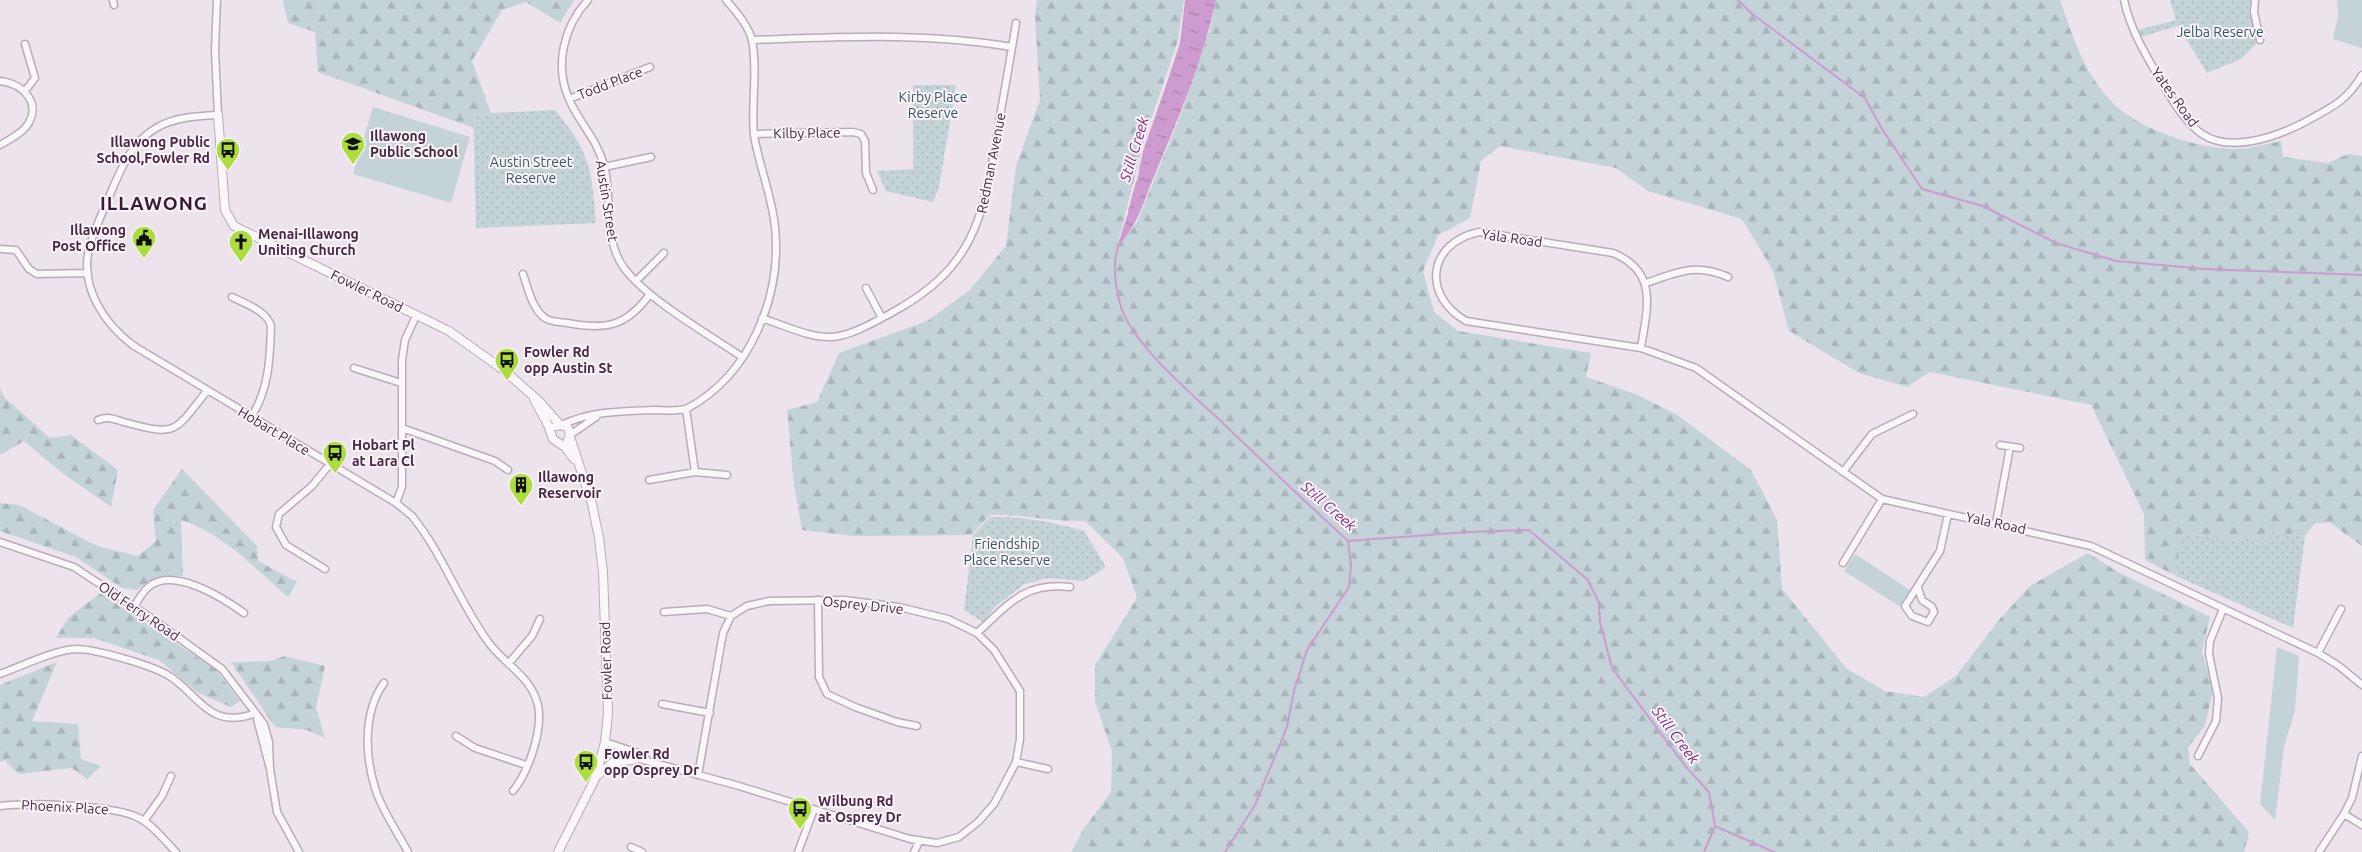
<svg xmlns="http://www.w3.org/2000/svg" width="2362" height="852" viewBox="0 0 2362 852" font-family="Ubuntu,sans-serif">
	<style>
		.green { fill: #c3d3d7 }
		.forest { fill: url(#forest-firs) }
		.park { fill: url(#park-dots) }
		.water { fill: url(#water-ripples) }
		.lines { fill: none; stroke-linecap: round; stroke-linejoin: round }
		.stream { stroke: #cd9bcf; stroke-width: 2 }
		.minor-casing { stroke: #baabba; stroke-width: 9 }
		.tertiary-casing { stroke: #baabba; stroke-width: 10 }
		.minor { stroke: #faf6fa; stroke-width: 6 }
		.tertiary { stroke: #faf6fa; stroke-width: 8 }
		.labels { text-anchor: middle; dominant-baseline: central; stroke-width: 4; stroke-linejoin: round; paint-order: stroke }
		.park-label { font-size: 14px; fill: #355864; stroke: #f9f3f9 }
		.street-label { font-size: 14px; fill: #472944; stroke: #f9f3f9 }
		.poi-label { font-size: 14px; font-weight: bold; fill: #472944; stroke: #f9f3f9; text-anchor: start }
		.water-label { font-size: 15px; font-style: italic; fill: #7f2e7f; stroke: #f9f3f9 }
		.district-label { font-size: 19px; font-weight: bold; letter-spacing: 1px; fill: #381b35; stroke: #f9f3f9 }
	</style>
	<defs>
		<pattern id="forest-firs" width="22" height="20" patternUnits="userSpaceOnUse" patternTransform="scale(1.25)"><rect width="22" height="20" fill="#c3d3d7"/><path d="M5 1l3.5 6h-7zM16 11l3.5 6h-7z" fill="#a9b5ba"/></pattern>
		<pattern id="park-dots" width="8" height="8" patternUnits="userSpaceOnUse" patternTransform="scale(1.25)"><rect width="8" height="8" fill="#c3d3d7"/><path d="M2 2h.1M6 6h.1" fill="none" stroke="#a9b5ba" stroke-width="1.8" stroke-linecap="round"/></pattern>
		<pattern id="water-ripples" width="26" height="14" patternUnits="userSpaceOnUse" patternTransform="scale(1.25)"><rect width="26" height="14" fill="#cd9bcf"/><path d="M2 4q2-2 4 0t4 0M15 11q2-2 4 0t4 0" fill="none" stroke="#a87eaa"/></pattern>
	</defs>
	<rect width="100%" height="100%" fill="#ece3ec"/>
	<path class="green" d="M2337 0H2362V48L2333 39 2338 16Z
		M373 107 470 137 451 203 353 174Z
		M1855 554 1910 590 1899 606 1844 571Z
		M2277 647 2299 656 2295 710 2284 747 2275 820 2260 804Z"/>
	<path class="forest" d="M283 0H574L560 23 526 2 502 10 472 61 491 113 473 114 474 128 318 72 315 32 288 23Z
		M1037 0H1184L1178 40 1143 144 1117 247 1137 222 1181 114 1210 28 1216 0H2060C2072 35 2085 75 2112 102 2138 129 2195 148 2232 149 2247 150 2265 144 2281 141L2283 157 2328 163 2348 154 2362 156V546L2329 522 2314 524 2305 536 2272 532 2270 544 2182 533 2176 576 2145 560 2144 514 2091 405 1930 372 1907 387 1859 373 1789 331 1773 271 1742 219 1648 191 1616 168 1500 146 1481 161 1470 218 1438 235 1423 271 1434 312 1458 331 1591 353 1586 377 1635 394 1676 414 1751 470 1777 520 1782 589 1847 669 1885 691 1924 697 1956 676 1999 620 2030 586 2088 553 2118 572 2210 617 2202 652 2213 690 2205 726 2188 747 2190 764 2249 832 2244 852H1071L1083 830 1111 792 1112 751 1095 702V665L1137 598 1123 558 1085 521C1053 522 1022 514 990 515L971 535 855 536 802 530 794 485 787 410 817 402 839 353 927 321 969 291 1006 246 1016 166 1040 100 1035 15Z
		M0 387 4 397 50 438 71 435 118 470 111 507 61 472 24 441 0 455Z
		M182 469 257 546 258 561 297 582 288 597C254 568 225 534 181 520L183 576C163 576 152 577 137 590L122 588 76 557 0 531V503L19 505 97 546 138 556 156 541 153 510Z
		M100 593 215 669 240 701 231 707 197 692 159 660 94 638H56L68 618Z
		M284 656 325 666 316 708 325 738 307 730 275 727 231 662 271 661Z
		M57 662 32 721 78 724 81 759 101 766 87 779 72 768 18 774 5 760 0 762V685Z"/>
	<path class="park" d="M2170 0H2255L2260 40 2241 59 2207 73 2178 26 2137 38 2134 31 2176 20Z
		M913 85H956L939 187 933 202 886 191 877 171 913 169Z
		M555 110C590 152 592 170 596 223L476 228 473 114Z
		M990 517C1022 516 1054 522 1084 531L1106 567 1084 581 1049 578 1024 584 994 608 983 622 964 610 973 535Z
		M2272 532 2305 536 2293 628 2176 576 2181 533 2270 544Z"/>
	<path class="water" d="M1186 0H1216C1203 60 1179 117 1155 174 1142 205 1140 221 1117 248L1135 192 1143 151 1181 43Z"/>
	<g class="lines">
		<path class="stream" d="M1738 0 1751 13 1865 98 1882 129 1922 189 1983 206 2056 243 2116 261 2205 269 2362 275
			M1140 168 1181 43 1186 0
			M1129 211 1137 182
			M1122 235 1128 216
			M1121 240C1111 259 1115 286 1121 307 1133 345 1193 395 1223 423 1264 463 1306 502 1348 541L1468 532 1529 530 1588 580 1599 603 1600 622 1612 668 1686 767 1709 792 1715 826 1704 852
			M1715 826 1774 852
			M1225 852 1255 805 1287 727 1294 691 1307 650 1349 587 1351 565 1348 541"/>
		<defs>
			<path id="minor" d="M113 0 114 5
				M217 0 215 50 218 115C196 116 175 117 156 128 131 143 122 167 111 192 104 210 94 229 89 249 80 287 104 324 134 346L396 503 412 516C443 554 460 604 489 643 505 665 531 676 538 705 543 730 529 771 513 791
				M588 0C564 26 554 65 569 99 579 123 596 137 604 165 613 200 602 237 624 268 648 300 708 334 742 357
				M2124 0C2130 28 2144 52 2158 76 2170 96 2183 121 2202 134 2230 153 2275 137 2301 124 2328 109 2346 103 2362 75
				M2255 0 2254 12 2260 40
				M752 40C839 37 926 32 1012 47
				M25 44 35 78 25 91
				M0 81C24 84 43 104 26 127 19 135 9 140 0 145
				M569 99 650 67
				M754 134 853 132 861 134 865 141 866 173 873 190
				M604 167 651 157
				M0 249 16 250 29 269 37 274 88 273
				M523 274C528 288 532 309 545 318 550 322 561 322 567 323 606 330 626 327 650 294
				M636 281 664 253
				M1646 283C1679 272 1695 263 1728 277
				M866 288 882 318
				M232 297C246 304 267 311 271 326 270 358 269 390 251 417
				M762 318C828 342 830 347 893 312 973 268 983 220 997 135 1003 98 1010 61 1016 23
				M1641 348C1647 308 1659 272 1613 253L1479 232C1427 243 1422 296 1466 321L1641 348 1696 368 1882 499 2091 546 2318 653 2339 666 2362 685
				M354 368 401 383
				M686 409 695 472
				M98 420C108 416 114 419 124 422 178 437 174 432 207 391
				M562 425C590 411 624 411 655 410 664 410 680 412 688 408 751 374 782 295 775 227 772 196 759 166 754 135 751 106 758 68 752 41 750 27 735 10 726 0
				M402 428 495 461 508 470
				M570 435 596 417
				M2000 445 2020 448
				M1843 472 1872 434 1913 414
				M649 480 695 472 727 475
				M396 503 402 487V360L405 340 416 316
				M1996 523 2010 447
				M0 542 74 567 151 618 222 669 264 724 269 742 270 769
				M1843 563 1882 499
				M325 569 286 545 276 527 279 514 312 486 330 464
				M1918 588 1922 600 1932 607 1934 612 1928 622 1912 616 1905 606 1940 551 1948 514
				M818 600 819 677 827 694 855 707 897 722 917 726
				M134 607C139 599 143 590 151 585 176 568 223 598 244 613
				M664 612 707 609 731 616
				M977 633C1009 604 1024 582 1070 587
				M2318 653 2341 609
				M509 663 532 636 540 619
				M0 674C22 666 54 650 76 649 96 649 155 666 171 677 202 699 211 730 256 713
				M384 683C362 713 365 760 377 794 385 815 398 833 408 852
				M662 704 710 713
				M257 719 270 769 277 812 299 852
				M456 736 475 748 526 765
				M605 742 638 753 646 759
				M603 749 739 786 910 839 937 843 959 837 978 822 994 804 1016 762 1020 739V691L994 650 977 633 948 619 899 607 844 600 769 601 747 606 731 616 723 633 698 775
				M2198 756 2216 721 2218 698 2209 654 2210 641 2223 609
				M1016 762 1048 769
				M0 806C28 802 115 805 139 818 153 825 164 840 176 852
				M2344 814 2362 825
				M144 821 162 796 171 776
				M631 847 642 852
				M798 852 814 809
				M914 852 920 840
				M2319 852 2344 814 2352 798 2362 756"/>
			<path id="tertiary" d="M218 115 225 210 234 226 449 331 505 371 541 403 560 425
				M534 399 548 425 553 439 565 447 574 459
				M556 426 562 425 568 428 570 435 568 440
				M598 775 612 763 636 759
				M558 852 595 779 605 742 608 714 603 572 599 538 592 504 570 437"/>
		</defs>
		<use href="#minor" class="minor-casing"/>
		<use href="#tertiary" class="tertiary-casing"/>
		<use href="#minor" class="minor"/>
		<use href="#tertiary" class="tertiary"/>
	</g>
	<defs>
		<symbol id="school-pin" viewBox="-11 -11 22 30"><path d="M0 17L-7.5 6A9.5 9.5 0 1 1 7.5 6Z" fill="#addc3e" stroke="#f9f3f9"/><path d="M0-5L7-2L0 1L-7-2ZM-4 1L0 2.5L4 1V4Q0 6-4 4Z" fill="#111"/></symbol>
		<symbol id="bus-pin" viewBox="-11 -11 22 30"><path d="M0 17L-7.5 6A9.5 9.5 0 1 1 7.5 6Z" fill="#addc3e" stroke="#f9f3f9"/><path d="M-5-6H5V4H4V6H2V4H-2V6H-4V4H-5ZM-3.5-4V0h7V-4ZM-3.5 1.2v1.5H-2V1.2ZM2 1.2v1.5H3.5V1.2Z" fill="#111"/></symbol>
		<symbol id="civic-pin" viewBox="-11 -11 22 30"><path d="M0 17L-7.5 6A9.5 9.5 0 1 1 7.5 6Z" fill="#addc3e" stroke="#f9f3f9"/><path d="M-.6-6.5H3V-4.5H.6V-3L4-1V1h2V6H-6V1h2V-1L-.6-3ZM-1.2 2.5V6h2.4V2.5Z" fill="#111"/></symbol>
		<symbol id="church-pin" viewBox="-11 -11 22 30"><path d="M0 17L-7.5 6A9.5 9.5 0 1 1 7.5 6Z" fill="#addc3e" stroke="#f9f3f9"/><path d="M-1.2-6h2.4v3.5h3.3v2.4h-3.3V6h-2.4V-.1h-3.3v-2.4h3.3Z" fill="#111"/></symbol>
		<symbol id="building-pin" viewBox="-11 -11 22 30"><path d="M0 17L-7.5 6A9.5 9.5 0 1 1 7.5 6Z" fill="#addc3e" stroke="#f9f3f9"/><path d="M-4-6H4V6H1V3H-1V6H-4ZM-2.5-4.3h1.7v1.8h-1.7ZM.8-4.3h1.7v1.8H.8ZM-2.5-1h1.7V.8h-1.7ZM.8-1h1.7V.8H.8Z" fill="#111"/></symbol>
	</defs>
	<g fill-rule="evenodd">
		<use href="#school-pin" x="339" y="130" width="28" height="38"/>
		<use href="#bus-pin" x="214" y="136" width="28" height="38"/>
		<use href="#civic-pin" x="130" y="224" width="28" height="38"/>
		<use href="#church-pin" x="227" y="228" width="28" height="38"/>
		<use href="#bus-pin" x="493" y="346" width="28" height="38"/>
		<use href="#bus-pin" x="321" y="439" width="28" height="38"/>
		<use href="#building-pin" x="507" y="471" width="28" height="38"/>
		<use href="#bus-pin" x="572" y="748" width="28" height="38"/>
		<use href="#bus-pin" x="786" y="795" width="28" height="38"/>
	</g>
	<g class="labels">
		<g class="park-label">
			<text x="2220" y="32">Jelba Reserve</text>
			<text x="933" y="97">Kirby Place<tspan x="933" dy="16">Reserve</tspan></text>
			<text x="531" y="162">Austin Street<tspan x="531" dy="16">Reserve</tspan></text>
			<text x="1007" y="544">Friendship<tspan x="1007" dy="16">Place Reserve</tspan></text>
		</g>
		<g class="street-label">
			<text transform="translate(610 83) rotate(-21)">Todd Place</text>
			<text transform="translate(2175 97) rotate(54)">Yates Road</text>
			<text transform="translate(807 133) rotate(-1)">Kilby Place</text>
			<text transform="translate(991 163) rotate(-79)">Redman Avenue</text>
			<text transform="translate(607 201) rotate(81)">Austin Street</text>
			<text transform="translate(1512 238) rotate(8)">Yala Road</text>
			<text transform="translate(367 291) rotate(26)">Fowler Road</text>
			<text transform="translate(274 431) rotate(31)">Hobart Place</text>
			<text transform="translate(1996 523) rotate(12)">Yala Road</text>
			<text transform="translate(863 605) rotate(6)">Osprey Drive</text>
			<text transform="translate(139 611) rotate(34)">Old Ferry Road</text>
			<text transform="translate(606 661) rotate(-92)">Fowler Road</text>
			<text transform="translate(65 807) rotate(3)">Phoenix Place</text>
		</g>
		<g class="poi-label">
			<text x="370" y="136">Illawong<tspan x="370" dy="16">Public School</tspan></text>
			<text x="210" y="142" text-anchor="end">Illawong Public<tspan x="210" dy="16">School,Fowler Rd</tspan></text>
			<text x="126" y="230" text-anchor="end">Illawong<tspan x="126" dy="16">Post Office</tspan></text>
			<text x="258" y="234">Menai-Illawong<tspan x="258" dy="16">Uniting Church</tspan></text>
			<text x="524" y="352">Fowler Rd<tspan x="524" dy="16">opp Austin St</tspan></text>
			<text x="352" y="445">Hobart Pl<tspan x="352" dy="16">at Lara Cl</tspan></text>
			<text x="538" y="477">Illawong<tspan x="538" dy="16">Reservoir</tspan></text>
			<text x="604" y="754">Fowler Rd<tspan x="604" dy="16">opp Osprey Dr</tspan></text>
			<text x="818" y="801">Wilbung Rd<tspan x="818" dy="16">at Osprey Dr</tspan></text>
		</g>
		<g class="water-label">
			<text transform="translate(1134 149) rotate(-73)">Still Creek</text>
			<text transform="translate(1329 506) rotate(41)">Still Creek</text>
			<text transform="translate(1676 735) rotate(53)">Still Creek</text>
		</g>
		<g class="district-label">
			<text x="154" y="203">ILLAWONG</text>
		</g>
	</g>
</svg>
